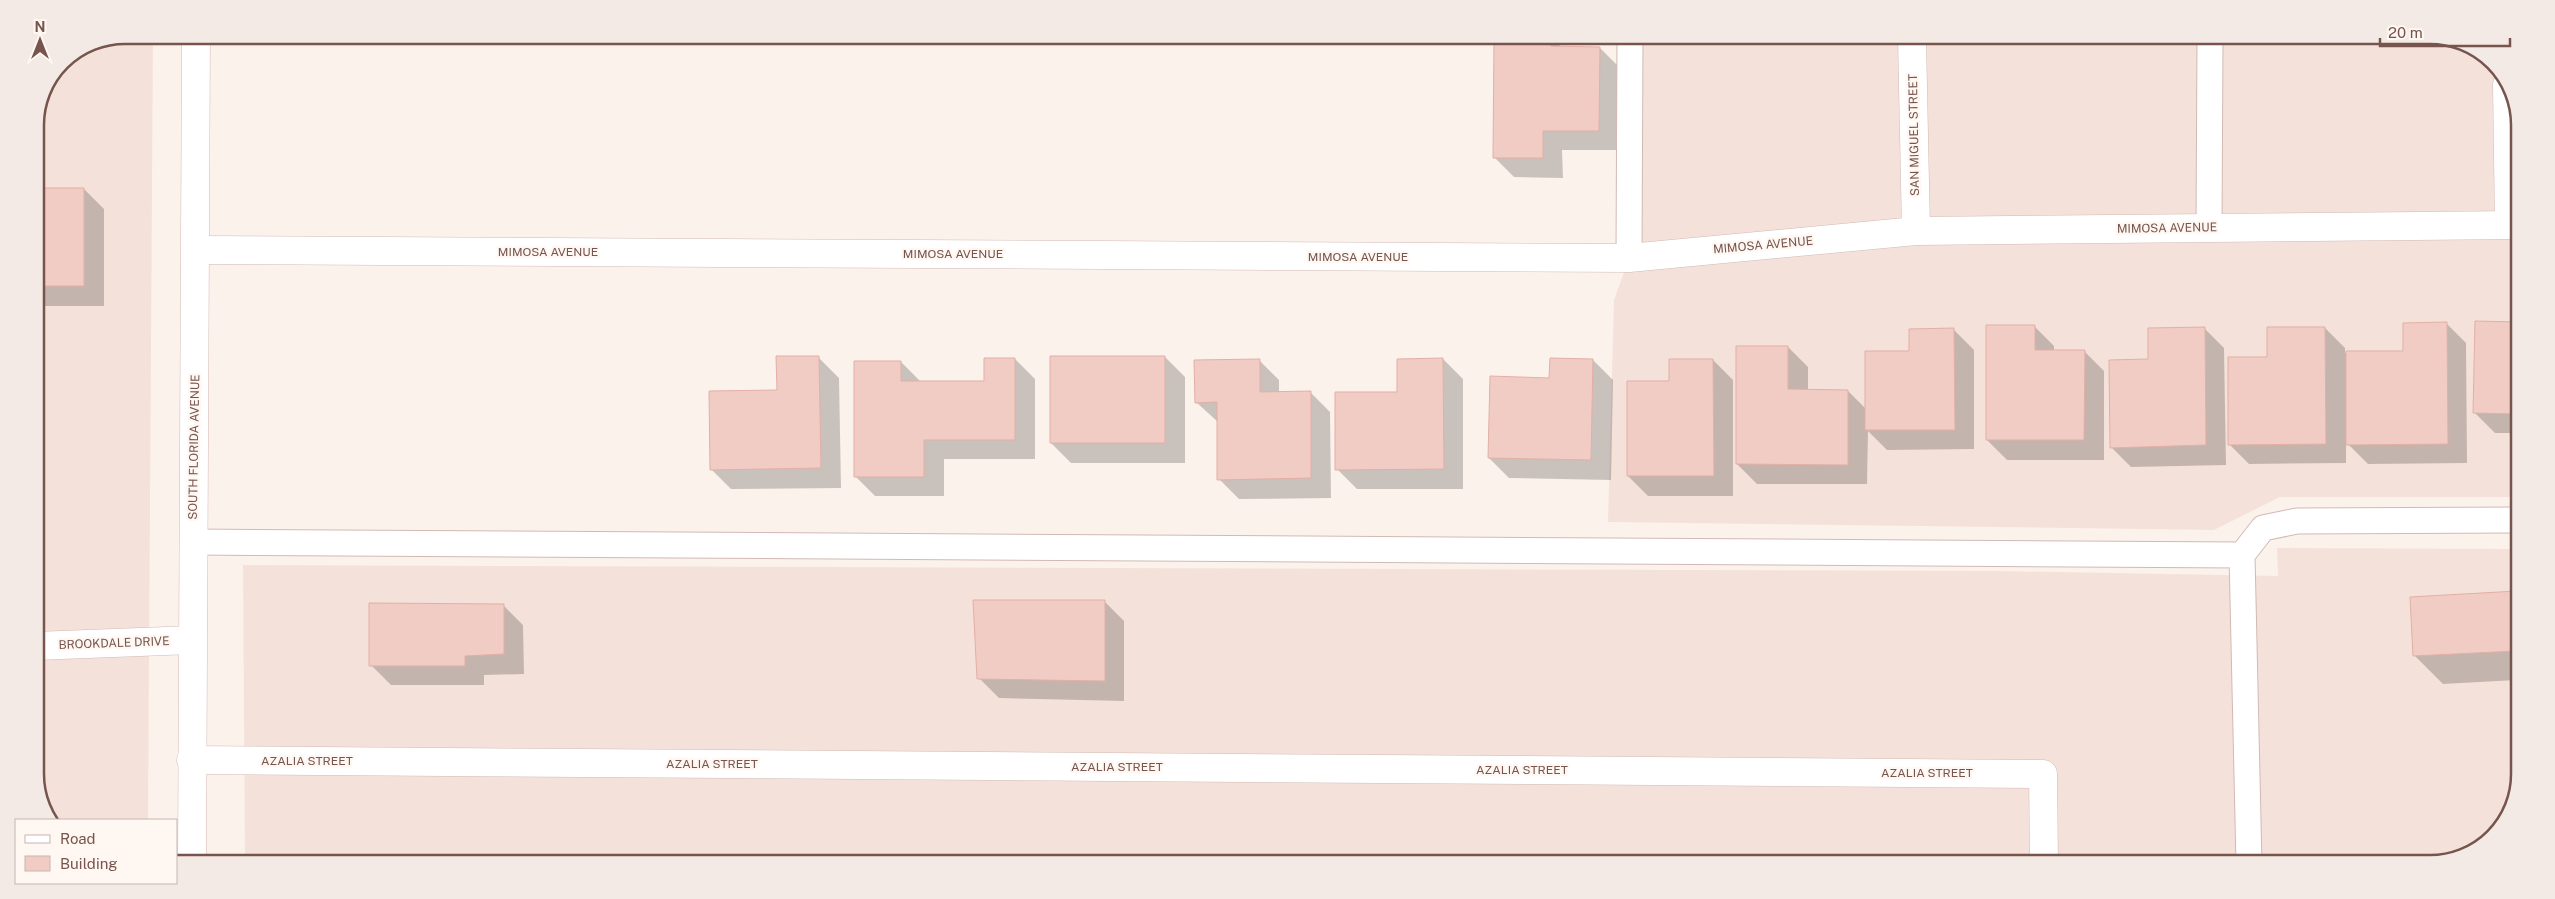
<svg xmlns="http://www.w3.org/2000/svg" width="2555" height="899" viewBox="0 0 2555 899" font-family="'Public Sans',sans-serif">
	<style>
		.residential { fill: #f4e2da }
		.shadow { fill: #0003 }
		.building { fill: #f1ccc4; stroke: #e3afa5 }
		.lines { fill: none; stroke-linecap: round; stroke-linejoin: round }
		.lane-casing { stroke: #d1bab3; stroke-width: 27 }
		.street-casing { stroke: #d1bab3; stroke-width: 29 }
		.secondary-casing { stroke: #d4b9b1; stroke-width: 29 }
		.lane { stroke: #fff; stroke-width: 25 }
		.street { stroke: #fff; stroke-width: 28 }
		.secondary { stroke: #fff; stroke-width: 28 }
		.labels { text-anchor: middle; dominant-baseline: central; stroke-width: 4.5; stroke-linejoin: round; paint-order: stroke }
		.street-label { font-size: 12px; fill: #77544e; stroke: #fef7f2 }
		.rim { fill: none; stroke: #77544e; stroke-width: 2.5 }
	</style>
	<rect width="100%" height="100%" fill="#fcf2ec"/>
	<path class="residential" d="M125 35H153L148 820H50L35 780V119L62 61 91 42Z
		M1630 38 2459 40 2501 70 2520 119 2517 497H2280L2214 530 1608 522 1614 300 1629 258Z
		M2277 548 2517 549 2515 803 2485 846 2430 864 245 860 243 565 1999 571 2278 576Z"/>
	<path class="shadow" d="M1495 38H1552L1562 48H1600L1620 68 1619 150H1562L1563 178 1514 177 1494 157Z
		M35 189H84L104 209V306H42L35 298Z
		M2476 322 2518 324V433H2495L2475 413Z
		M2446 323 2466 343 2467 463 2368 464 2346 442V463L2249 464 2229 444 2269 358 2325 328 2345 348V353H2404Z
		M2034 326 2054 346V351H2084L2104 371V460H2007L1987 440Z
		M2204 328 2224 348 2226 465 2131 467 2111 447 2149 360Z
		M1954 330 1974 350V449L1887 450 1868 431 1867 484H1757L1737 464 1788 347 1808 367V391H1848L1867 410 1910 353Z
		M1165 357 1185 377V463H1071L1051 443Z
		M819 358 839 378 841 488 731 489 711 469 778 391Z
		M1015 359 1035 379V459H944V496H875L855 476 901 362 921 382 985 383Z
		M1443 359 1463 379V489H1357L1337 469 1398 393Z
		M1259 360 1279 380V392H1310L1330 412 1331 498 1239 499 1219 479 1218 422 1196 402Z
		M1593 360 1613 380 1611 480 1509 478 1489 458 1550 379Z
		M1713 360 1733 380V496H1648L1628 476 1670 382Z
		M2517 592 2516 680 2443 684 2415 656Z
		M1104 601 1124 621V701L999 698 979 678Z
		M503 605 523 625 524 674 484 675V685H391L371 665Z"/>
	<path class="building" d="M1494 38H1551V46L1600 47 1599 131H1543V158H1493Z
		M35 188H84V286H35Z
		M2475 321 2518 322V414L2473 413Z
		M2447 322 2448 444 2346 445V351H2403V323Z
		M1986 325H2035V350H2085L2084 440H1986Z
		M2205 327 2206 445 2110 448 2109 360 2148 359V328Z
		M2267 327H2325L2326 444 2228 445V357H2267Z
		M1954 328 1955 430H1865V351H1909V329Z
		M1736 346H1788V389L1848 390V465L1736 464Z
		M776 356H819L821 468 710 470 709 391 777 390Z
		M1050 356H1165V443H1050Z
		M984 358H1015V440H924V477H854V361H901V381H984Z
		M1443 358 1444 469 1335 470V392H1397V359Z
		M1550 358 1593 359 1591 460 1488 458 1490 376 1549 378Z
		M1260 359V392L1311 391V478L1217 480V402L1195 403 1194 360Z
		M1669 359H1713L1714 476H1627V381H1669Z
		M2517 591 2516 651 2413 656 2410 597Z
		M973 600H1105V681L977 679Z
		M369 603 504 604V654L465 656V666H369Z"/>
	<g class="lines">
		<defs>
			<path id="lane" d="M2209 228 2210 39
				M1629 258 1630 38
				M193 542 2242 555 2263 528 2297 521 2517 520
				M2242 555 2249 864"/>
			<path id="street" d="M1912 39 1916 231
				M2507 85 2509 225
				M196 250 1629 258 1916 231 2519 225
				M35 646 192 640
				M191 760 2043 774 2044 863"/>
			<path id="secondary" d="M192 860 196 35"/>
		</defs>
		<use href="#lane" class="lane-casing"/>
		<use href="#street" class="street-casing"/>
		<use href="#secondary" class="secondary-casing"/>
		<use href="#lane" class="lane"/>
		<use href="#street" class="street"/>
		<use href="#secondary" class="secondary"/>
	</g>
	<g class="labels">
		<g class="street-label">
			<text transform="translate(1914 135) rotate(-91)">SAN MIGUEL STREET</text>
			<text transform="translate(2167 228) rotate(-1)">MIMOSA AVENUE</text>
			<text transform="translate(1763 245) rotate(-5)">MIMOSA AVENUE</text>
			<text x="548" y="252">MIMOSA AVENUE</text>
			<text x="953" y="254">MIMOSA AVENUE</text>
			<text x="1358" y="257">MIMOSA AVENUE</text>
			<text transform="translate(194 447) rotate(-89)">SOUTH FLORIDA AVENUE</text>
			<text transform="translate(114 643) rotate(-2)">BROOKDALE DRIVE</text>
			<text x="307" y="761">AZALIA STREET</text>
			<text x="712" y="764">AZALIA STREET</text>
			<text x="1117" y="767">AZALIA STREET</text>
			<text x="1522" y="770">AZALIA STREET</text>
			<text x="1927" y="773">AZALIA STREET</text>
		</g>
	</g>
	<path d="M0 0H2555V899H0ZM125 44H2430A81 81 0 0 1 2511 125V774A81 81 0 0 1 2430 855H125A81 81 0 0 1 44 774V125A81 81 0 0 1 125 44Z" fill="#f3eae5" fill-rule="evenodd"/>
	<path class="rim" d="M125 44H2430A81 81 0 0 1 2511 125V774A81 81 0 0 1 2430 855H125A81 81 0 0 1 44 774V125A81 81 0 0 1 125 44Z"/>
	<rect x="15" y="819" width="162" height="65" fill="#fef7f2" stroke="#c8b6b0"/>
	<rect x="25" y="835" width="25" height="8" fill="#ffffff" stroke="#c8b6b0"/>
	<text x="60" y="844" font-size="15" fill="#77544e">Road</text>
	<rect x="25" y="856" width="25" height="15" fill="#f1ccc4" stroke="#c8b6b0"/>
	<text x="60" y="869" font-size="15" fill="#77544e">Building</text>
	<g transform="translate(40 40)" stroke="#fef7f2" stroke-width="4" paint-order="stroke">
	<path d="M0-4L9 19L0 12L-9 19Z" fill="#77544e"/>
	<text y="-8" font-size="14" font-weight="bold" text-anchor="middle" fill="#77544e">N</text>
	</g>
	<path d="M2380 38v8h130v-8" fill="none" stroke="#77544e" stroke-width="2.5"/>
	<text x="2388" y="38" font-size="15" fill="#77544e" stroke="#fef7f2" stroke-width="4" paint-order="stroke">20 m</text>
</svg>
